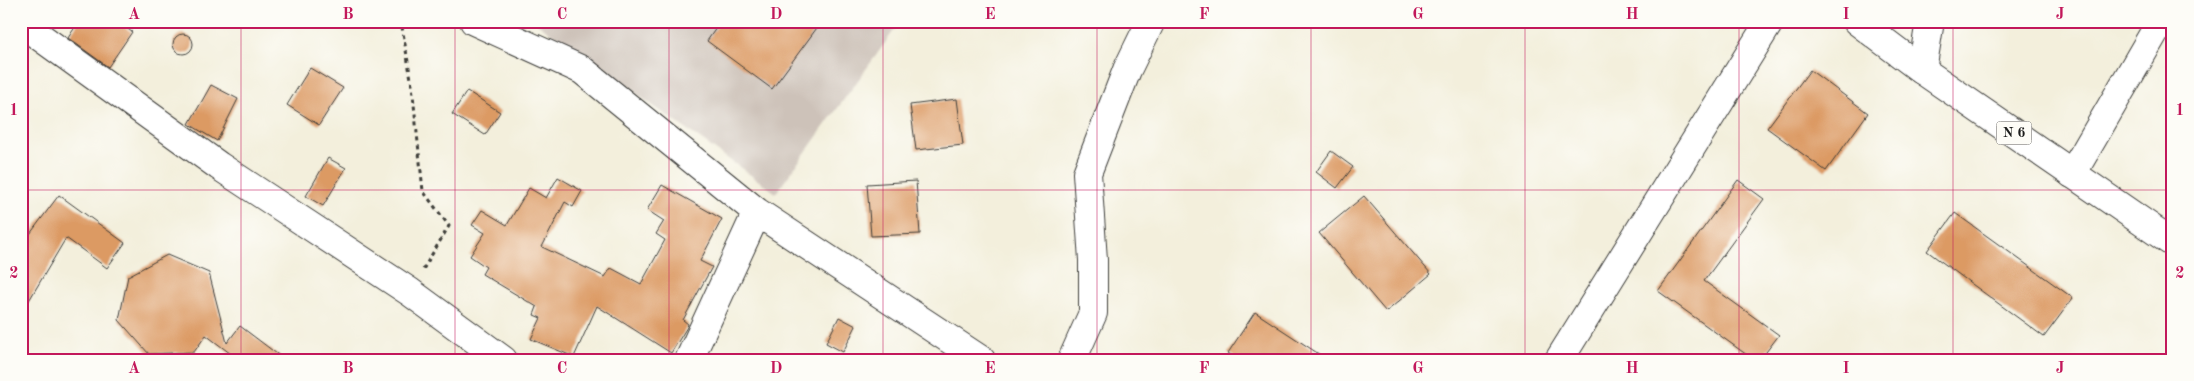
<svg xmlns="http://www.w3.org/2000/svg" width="2194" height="381" viewBox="0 0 2194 381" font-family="'Old Standard TT',serif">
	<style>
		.industrial { fill: #cdc2b9 }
		.building { fill: #dc9a64 }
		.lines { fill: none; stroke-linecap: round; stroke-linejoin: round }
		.minor-casing { stroke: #3c3c39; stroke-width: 30 }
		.major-casing { stroke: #3c3c39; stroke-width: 30 }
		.path { stroke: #3c3c39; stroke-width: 3; stroke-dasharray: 4 4; stroke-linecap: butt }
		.minor { stroke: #fff; stroke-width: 28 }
		.major { stroke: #fff; stroke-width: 28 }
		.grid { fill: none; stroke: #c2185b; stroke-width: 1; stroke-opacity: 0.55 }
		.labels { text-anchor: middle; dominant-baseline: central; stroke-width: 5; stroke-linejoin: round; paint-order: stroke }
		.shield { fill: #fdfcf7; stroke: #605f5e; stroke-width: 1 }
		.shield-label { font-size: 14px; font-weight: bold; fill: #1c1c1c }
		.neatline { fill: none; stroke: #c2185b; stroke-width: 2 }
		.grid-label { font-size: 16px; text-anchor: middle; font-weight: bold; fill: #c2185b }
	</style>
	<rect width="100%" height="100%" fill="#fdfcf7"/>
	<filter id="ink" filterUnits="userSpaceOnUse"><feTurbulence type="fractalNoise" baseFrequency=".02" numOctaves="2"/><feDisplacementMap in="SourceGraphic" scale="10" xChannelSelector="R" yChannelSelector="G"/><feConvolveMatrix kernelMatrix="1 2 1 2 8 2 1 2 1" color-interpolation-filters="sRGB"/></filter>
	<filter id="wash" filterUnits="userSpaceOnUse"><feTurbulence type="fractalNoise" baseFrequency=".0096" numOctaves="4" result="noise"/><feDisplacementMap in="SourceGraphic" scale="20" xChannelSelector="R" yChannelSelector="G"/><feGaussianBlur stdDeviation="1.12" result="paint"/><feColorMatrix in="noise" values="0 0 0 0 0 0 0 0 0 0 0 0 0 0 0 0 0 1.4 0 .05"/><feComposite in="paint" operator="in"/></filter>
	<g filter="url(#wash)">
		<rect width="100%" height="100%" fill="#f3efdc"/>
		<path class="industrial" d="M534 21H901L776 193Z"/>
		<g id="blocks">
			<path class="building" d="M79 21H116L132 32 108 67 68 38Z
				M721 21H822L772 89 707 41Z
				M173 44a10 10 0 1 1 20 0a10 10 0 1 1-20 0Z
				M310 68 343 88 319 125 287 105Z
				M1810 70 1868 113 1826 171 1767 128Z
				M211 85 238 99 217 141 189 124Z
				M467 91 500 112 485 135 452 114Z
				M957 99 963 145 916 150 910 105Z
				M1331 151 1353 167 1337 188 1316 172Z
				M328 158 346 168 323 206 306 196Z
				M558 177 582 191 573 207 565 202 542 247 605 277 611 268 641 284 665 240 656 234 664 221 647 210 662 185 722 219 700 261 712 267 683 320 688 324 687 327 671 353 597 306 574 357 531 339 541 318 534 315 537 307 482 274 486 267 470 256 485 233 472 225 482 210 507 225 529 188 546 198Z
				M1738 180 1764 199 1704 281 1779 335 1760 360H1754L1658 291Z
				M916 181 920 234 871 236 867 184Z
				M59 195 125 243 107 268 66 238 21 314V246Z
				M1364 196 1431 274 1386 312 1319 233Z
				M1955 213 2073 298 2044 337 1927 251Z
				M167 255 209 273 227 343 240 326 285 360H239L206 335 194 352 149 354 119 320 128 276Z
				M1255 312 1328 360H1238L1228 353Z
				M839 317 856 326 843 352 826 343Z"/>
		</g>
	</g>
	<g filter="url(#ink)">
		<use href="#blocks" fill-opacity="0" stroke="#3c3c39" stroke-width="1"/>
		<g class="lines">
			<defs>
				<path id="minor" d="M474 21 582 70 757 212 981 360
					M21 23 219 166 410 292 503 360
					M1922 70 1930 21
					M2072 174 2161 21
					M689 360 757 212
					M1072 360 1093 313V260L1087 173 1127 70 1151 21
					M1559 360 1770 21"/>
				<path id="major" d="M1857 21 1922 70 2173 243"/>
			</defs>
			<use href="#minor" class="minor-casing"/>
			<use href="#major" class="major-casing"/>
			<path class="path" d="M396 21 402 27 412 85 423 191 449 226 422 271"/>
			<use href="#minor" class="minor"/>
			<use href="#major" class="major"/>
		</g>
	</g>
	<path class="grid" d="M241 21V360M455 21V360M669 21V360M883 21V360M1097 21V360M1311 21V360M1525 21V360M1739 21V360M1953 21V360M21 190H2173"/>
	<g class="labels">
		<rect class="shield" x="1996.5" y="121.5" width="35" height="23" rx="4"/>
		<g class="shield-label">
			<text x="2014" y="133">N 6</text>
		</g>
	</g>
	<rect width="2194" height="381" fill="none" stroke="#fdfcf7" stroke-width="55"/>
	<rect x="28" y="28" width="2138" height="326" class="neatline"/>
	<g class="grid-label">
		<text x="134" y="19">A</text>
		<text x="348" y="19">B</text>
		<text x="562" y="19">C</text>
		<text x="776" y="19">D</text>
		<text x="990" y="19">E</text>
		<text x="1204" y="19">F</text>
		<text x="1418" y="19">G</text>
		<text x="1632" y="19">H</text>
		<text x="1846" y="19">I</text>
		<text x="2060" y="19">J</text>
		<text x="14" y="115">1</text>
		<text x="2180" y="115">1</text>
		<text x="14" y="278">2</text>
		<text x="2180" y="278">2</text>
		<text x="134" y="373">A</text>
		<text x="348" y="373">B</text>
		<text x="562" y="373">C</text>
		<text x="776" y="373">D</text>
		<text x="990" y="373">E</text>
		<text x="1204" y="373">F</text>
		<text x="1418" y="373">G</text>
		<text x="1632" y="373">H</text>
		<text x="1846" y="373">I</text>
		<text x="2060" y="373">J</text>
	</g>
</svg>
